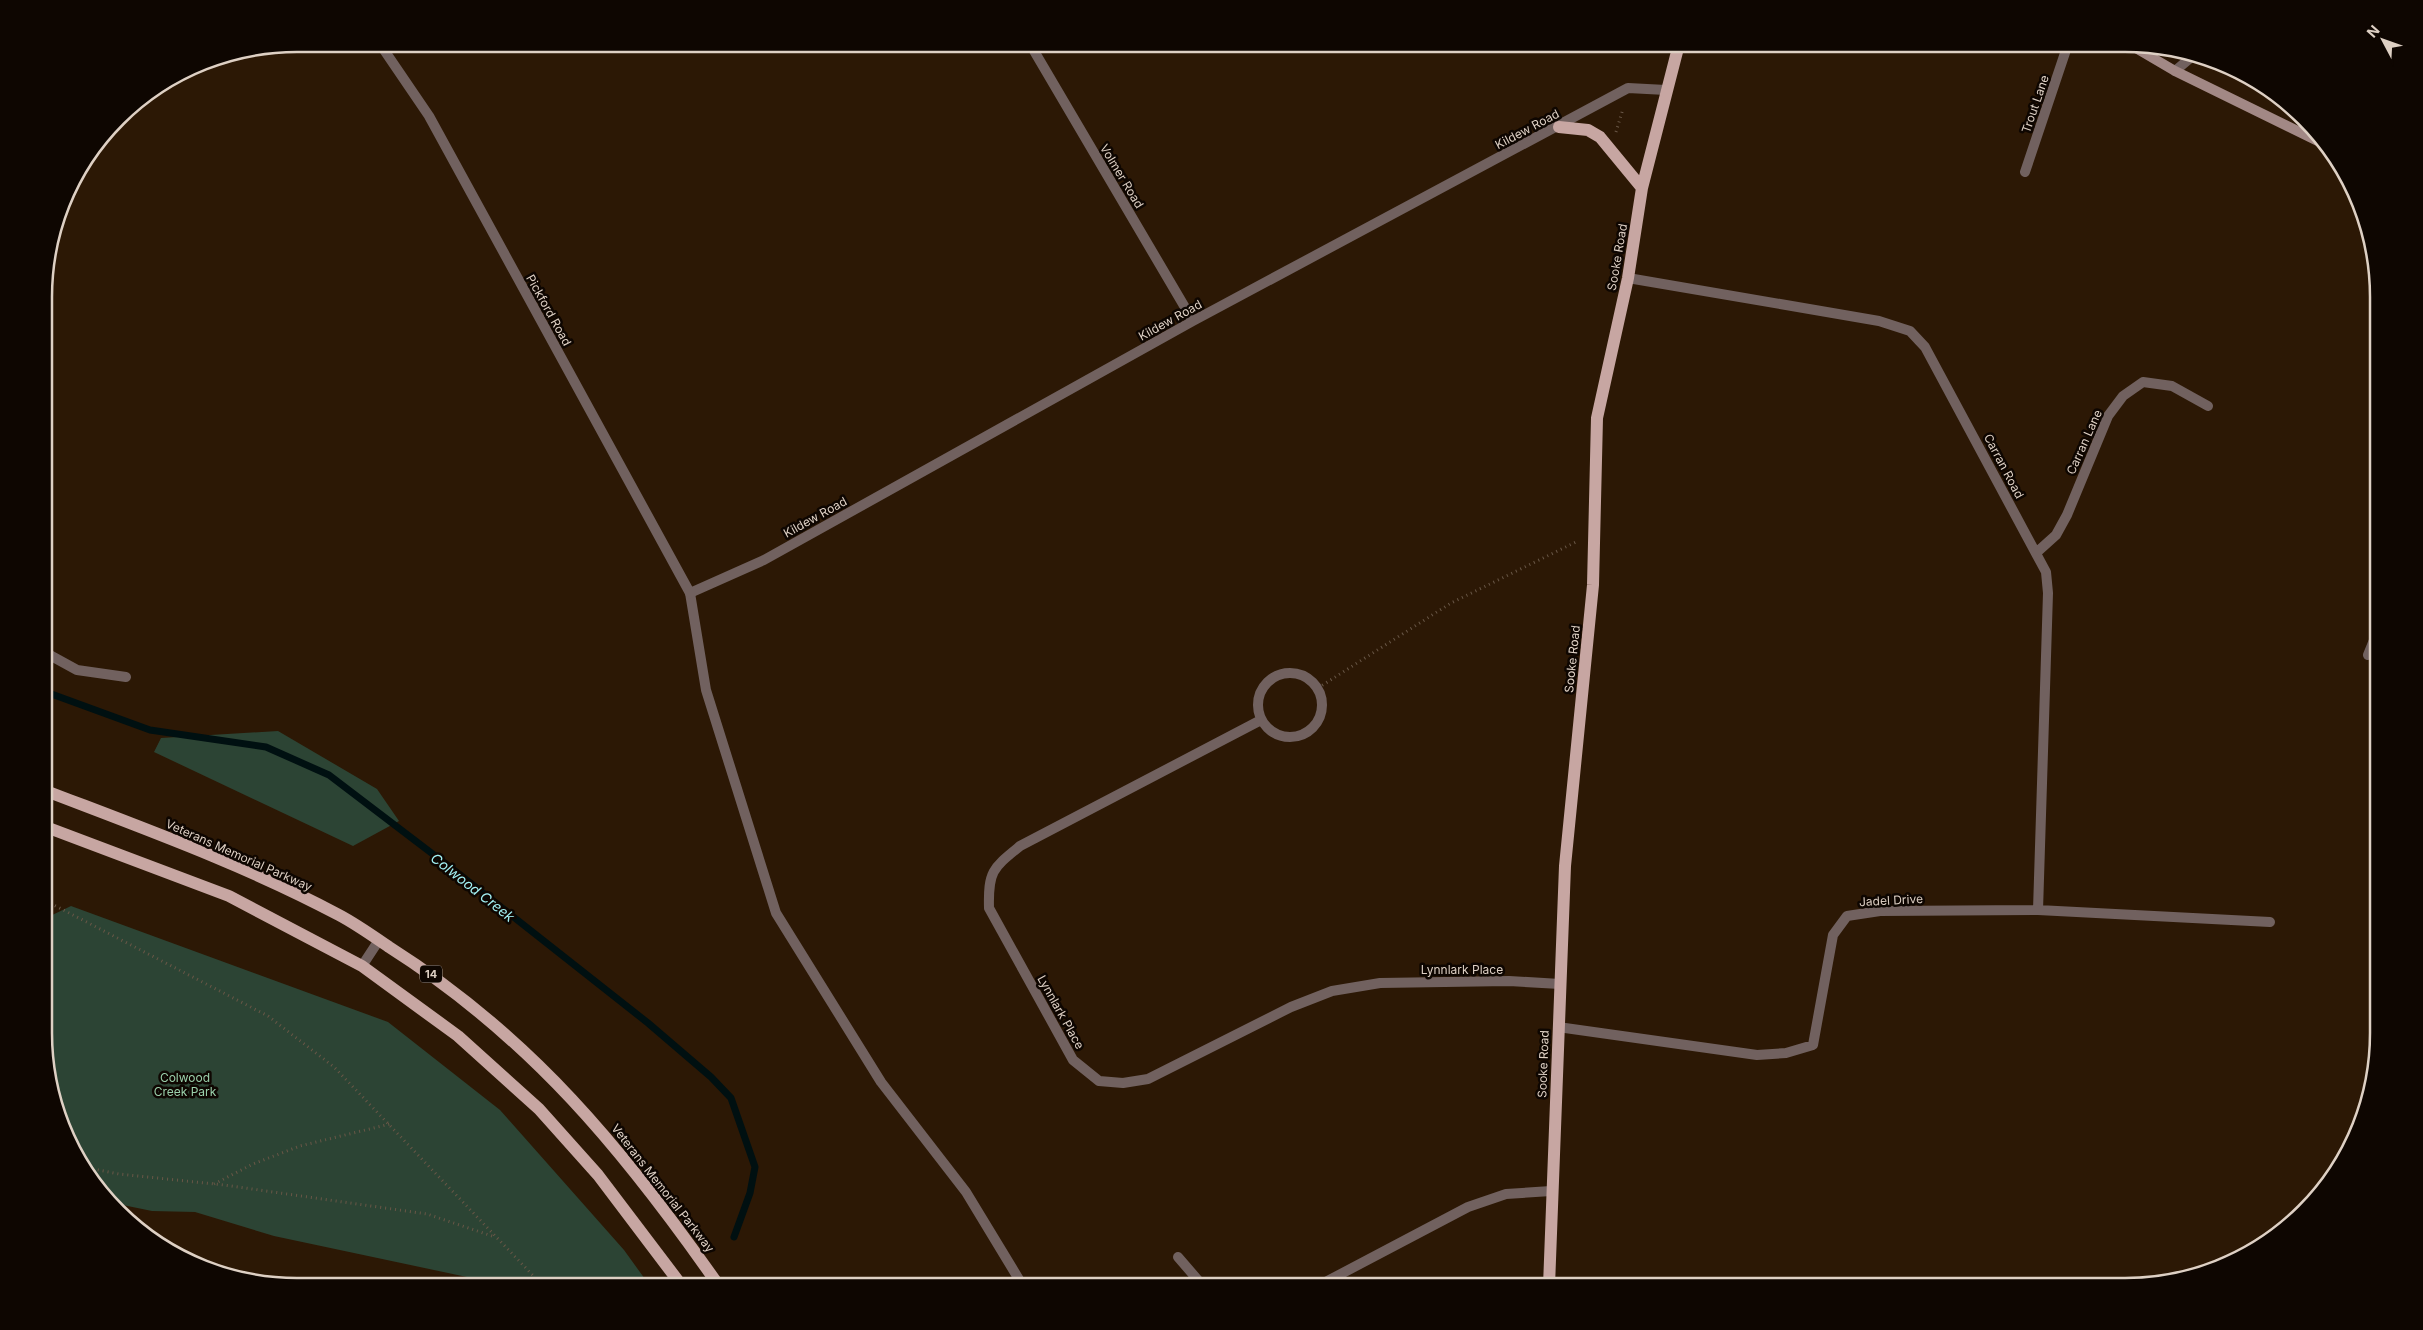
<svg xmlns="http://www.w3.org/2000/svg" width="2423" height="1330" viewBox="0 0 2423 1330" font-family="Inter,sans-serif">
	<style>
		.green { fill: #2c4434 }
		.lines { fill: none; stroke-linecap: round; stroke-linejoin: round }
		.stream { stroke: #001011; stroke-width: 7 }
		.path { stroke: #695747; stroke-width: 3; stroke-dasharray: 1 4; stroke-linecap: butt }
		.service { stroke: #71615f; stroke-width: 10 }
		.minor { stroke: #71615f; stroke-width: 10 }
		.secondary { stroke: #a28885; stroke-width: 10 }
		.primary { stroke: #c7a6a2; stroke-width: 12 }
		.labels { text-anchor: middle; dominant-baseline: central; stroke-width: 5; stroke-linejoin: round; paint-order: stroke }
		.shield { fill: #0e0601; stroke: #a0938a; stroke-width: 1 }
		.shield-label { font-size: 11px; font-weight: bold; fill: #ded0c4 }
		.street-label { font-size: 12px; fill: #ded0c4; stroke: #0e0601 }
		.park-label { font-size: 12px; fill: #9ad0ab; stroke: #0e0601 }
		.water-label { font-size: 14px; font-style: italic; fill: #a3f2f5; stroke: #0e0601 }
		.rim { fill: none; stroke: #ded0c4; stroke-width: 2.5 }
	</style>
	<rect width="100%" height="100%" fill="#2c1805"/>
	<path class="green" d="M278 731 377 789 399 821 353 846 154 752 161 738Z
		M71 906 388 1022 500 1110 624 1250 650 1286H488L481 1280 274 1236 195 1212 152 1211 113 1203 86 1173 57 1114 46 1065V918Z"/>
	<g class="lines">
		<path class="stream" d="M46 692 150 730 266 747 329 775 459 874 648 1023 711 1077 731 1098 755 1167 750 1193 734 1237"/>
		<path class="path" d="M1616 132 1623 109
			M1318 688 1451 603 1578 541
			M46 901 268 1016 334 1067 543 1286
			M83 1167 119 1174 224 1185 427 1214 495 1237
			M214 1184 253 1164 300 1146 390 1124"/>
		<path class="service" d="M690 593 706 690 776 913 881 1082 966 1192 1023 1286
			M362 966 379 940
			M1178 1257 1203 1286
			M1318 1286 1468 1207 1506 1194 1551 1191"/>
		<path class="minor" d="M380 44 429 116 690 593 764 560 1193 321 1628 88 1666 90
			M1030 44 1193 321
			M2175 71 2195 54
			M2025 172 2068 44
			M1628 278 1879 321 1910 331 1925 347 2046 572 2048 593 2038 910
			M2036 553 2056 535 2067 515 2108 416 2123 396 2143 382 2172 386 2208 406
			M46 653 77 670 126 677
			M2368 655 2379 628
			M1258 705a32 32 0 1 1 64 0a32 32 0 1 1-64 0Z
			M1261 720 1020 846C993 868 988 871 989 908L1073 1060 1099 1081 1123 1083 1148 1079 1291 1007 1332 991 1380 983 1509 981 1560 984
			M1558 1027 1757 1055 1786 1053 1813 1045 1833 935 1847 916 1880 911 2038 910 2270 922"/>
		<path class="secondary" d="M2129 44 2175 71 2326 145"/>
		<path class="primary" d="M1559 127 1588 130 1600 137 1642 188
			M46 791C145 829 245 865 339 915 356 924 373 936 389 947 531 1037 624 1150 719 1286
			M46 827 229 896 362 966 458 1036 539 1109 598 1175 682 1286
			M1549 1286 1565 866 1593 585 1597 418 1628 278 1642 188 1679 44"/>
	</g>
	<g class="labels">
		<rect class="shield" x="420" y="965.5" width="22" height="17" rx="4"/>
		<g class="shield-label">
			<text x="431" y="974">14</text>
		</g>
		<g class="street-label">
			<text transform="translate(2035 104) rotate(-71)">Trout Lane</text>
			<text transform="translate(1527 129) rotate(-28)">Kildew Road</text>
			<text transform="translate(1122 176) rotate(59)">Volmer Road</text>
			<text transform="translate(1617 257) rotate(-80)">Sooke Road</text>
			<text transform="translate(549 310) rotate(61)">Pickford Road</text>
			<text transform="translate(1170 320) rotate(-29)">Kildew Road</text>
			<text transform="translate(2084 442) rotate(-66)">Carran Lane</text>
			<text transform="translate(2004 466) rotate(62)">Carran Road</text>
			<text transform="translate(815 517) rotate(-29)">Kildew Road</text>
			<text transform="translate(1572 659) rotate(-84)">Sooke Road</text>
			<text transform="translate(239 855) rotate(24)">Veterans Memorial Parkway</text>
			<text transform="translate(1891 900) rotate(-3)">Jadel Drive</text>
			<text x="1462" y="969">Lynnlark Place</text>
			<text transform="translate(1061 1012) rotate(61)">Lynnlark Place</text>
			<text transform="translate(1543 1064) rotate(-88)">Sooke Road</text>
			<text transform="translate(663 1188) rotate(52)">Veterans Memorial Parkway</text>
		</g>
		<g class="park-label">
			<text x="185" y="1077">Colwood<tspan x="185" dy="14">Creek Park</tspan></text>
		</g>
		<g class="water-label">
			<text transform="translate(473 887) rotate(38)">Colwood Creek</text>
		</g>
	</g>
	<path d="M0 0H2423V1330H0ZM297 52H2125A245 245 0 0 1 2370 297V1033A245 245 0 0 1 2125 1278H297A245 245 0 0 1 52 1033V297A245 245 0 0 1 297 52Z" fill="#0e0601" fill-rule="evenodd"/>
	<path class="rim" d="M297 52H2125A245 245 0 0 1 2370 297V1033A245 245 0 0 1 2125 1278H297A245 245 0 0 1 52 1033V297A245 245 0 0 1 297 52Z"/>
	<g transform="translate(2383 40) rotate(311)" stroke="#0e0601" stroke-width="4" paint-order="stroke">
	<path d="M0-4L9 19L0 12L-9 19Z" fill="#ded0c4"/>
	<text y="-8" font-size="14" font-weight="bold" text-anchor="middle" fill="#ded0c4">N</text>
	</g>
</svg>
